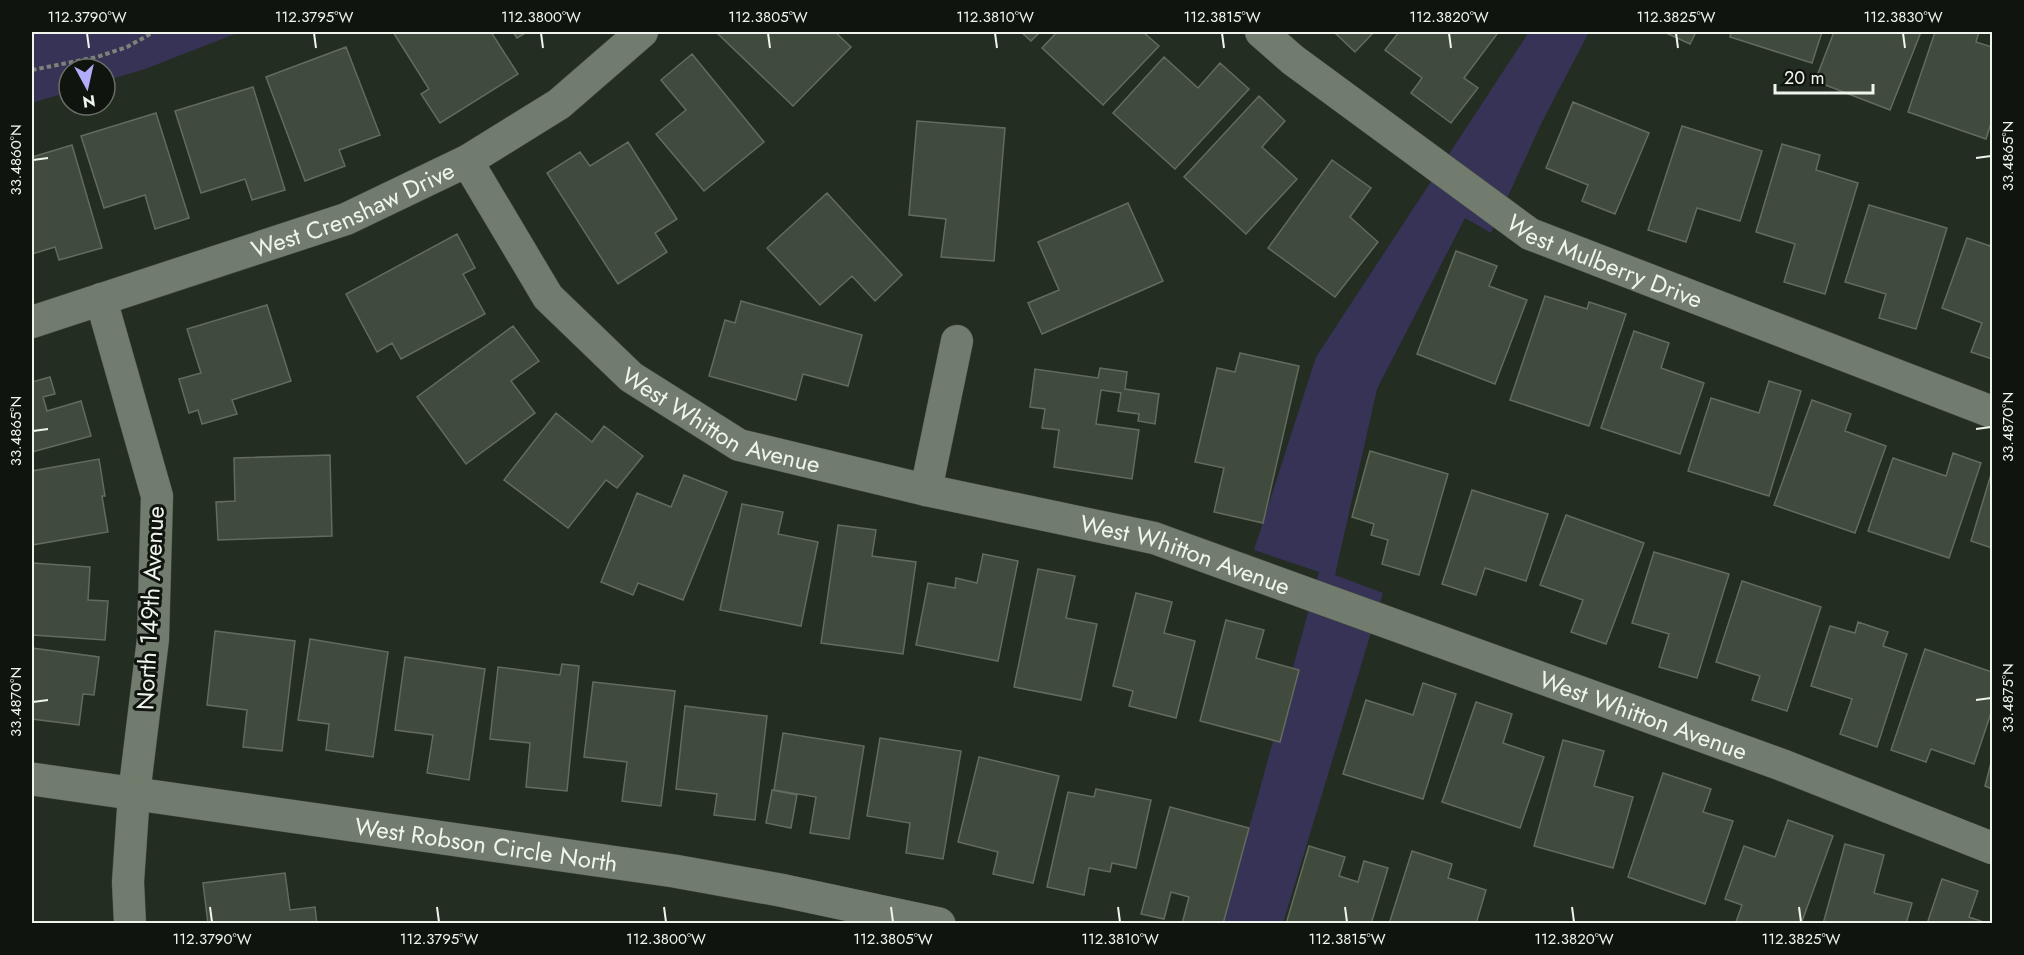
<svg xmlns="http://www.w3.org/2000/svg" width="2024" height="955" viewBox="0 0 2024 955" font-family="Jost,sans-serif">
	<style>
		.green { fill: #363357 }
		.building { fill: #404a3d; stroke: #626c5e; stroke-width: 1.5 }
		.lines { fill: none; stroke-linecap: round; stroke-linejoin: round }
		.street-casing { stroke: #434b40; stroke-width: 33 }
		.secondary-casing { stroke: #434b40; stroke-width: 34 }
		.path { stroke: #7b8278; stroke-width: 4; stroke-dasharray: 4.5 3; stroke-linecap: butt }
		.street { stroke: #727c6e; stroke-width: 32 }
		.secondary { stroke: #727c6e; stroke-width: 33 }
		.ticks { fill: none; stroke: #eff5ed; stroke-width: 2 }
		.labels { text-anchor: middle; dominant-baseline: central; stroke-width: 6; stroke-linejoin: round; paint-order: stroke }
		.street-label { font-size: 24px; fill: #eff5ed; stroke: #10140e }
		.neatline { fill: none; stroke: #eff5ed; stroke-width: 2 }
		.ticks-label { font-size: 15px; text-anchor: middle; fill: #eff5ed }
	</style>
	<rect width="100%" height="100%" fill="#242d21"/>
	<path class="green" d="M32 32H240L145 69 105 81V69H69V92L32 103Z
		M1529 32H1589L1542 122 1491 233 1465 218 1377 389 1335 575 1383 593 1283 923 1223 924 1319 572 1254 550 1316 357Z"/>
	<path class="building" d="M393 32H491L518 74 440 123 421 94 429 89Z
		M513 32H527L517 38Z
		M716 32H835L851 47 793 106Z
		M1021 32H1040L1031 41Z
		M1057 32H1143L1159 46 1103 105 1042 48Z
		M1334 32H1374L1355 52Z
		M1399 32H1494L1497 34 1464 78 1478 88 1451 123 1411 93 1422 78 1385 50Z
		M1664 32H1696L1690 44Z
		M1731 32H1822L1812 63 1730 37Z
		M1834 32H1921L1890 110 1815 81Z
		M1935 32H1979L1976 42 1992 47V120L1986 139 1908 112Z
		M346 47 380 135 339 150 345 166 305 181 266 77Z
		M692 54 764 142 704 191 656 134 686 110 661 80Z
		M1164 57 1198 88 1220 63 1249 89 1175 169 1113 113Z
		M253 87 285 190 252 200 245 179 201 193 175 111Z
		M1259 96 1285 121 1262 147 1297 179 1246 234 1184 177Z
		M1573 102 1649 133 1615 214 1582 201 1588 185 1546 168Z
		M156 113 189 218 155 229 145 195 104 208 81 136Z
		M917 121 1005 128 994 261 941 257 946 219 909 215Z
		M1682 126 1762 151 1740 221 1697 208 1686 242 1648 230Z
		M628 142 677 219 655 233 667 252 618 284 547 173 580 152 590 166Z
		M1782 144 1820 155 1816 170 1858 183 1825 294 1784 282 1795 244 1756 232Z
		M72 145 102 248 59 260 55 247 32 254V157Z
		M1332 160 1371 188 1350 217 1378 242 1335 297 1268 248Z
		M827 193 902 275 875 301 852 276 820 305 767 248Z
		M1128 203 1163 281 1042 334 1028 303 1059 290 1038 242Z
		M1869 205 1947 228 1916 329 1879 318 1886 294 1845 282Z
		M457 234 475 268 463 274 485 314 401 359 392 343 377 352 346 294Z
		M1967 238 1990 246 1992 239V359L1971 352 1982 323 1942 308Z
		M1456 251 1497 266 1489 286 1527 300 1495 384 1417 354Z
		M1545 296 1587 309 1589 302 1626 314 1589 426 1510 400Z
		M741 301 862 335 848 386 803 374 796 400 709 376 725 320 735 323Z
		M267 305 291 381 232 400 237 414 202 424 198 410 189 413 179 379 201 373 187 329Z
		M513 326 539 361 511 381 535 413 466 464 417 397Z
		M1634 331 1669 343 1661 368 1704 383 1680 454 1601 428Z
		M1240 353 1299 366 1263 523 1214 512 1224 468 1195 462 1217 368 1235 372Z
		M1100 368 1127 372 1125 389 1159 394 1155 424 1138 421 1139 414 1118 411 1121 393 1101 390 1096 424 1139 430 1132 479 1054 467 1059 430 1042 428 1045 409 1030 407 1035 369 1098 378Z
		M50 377 55 394 43 397 47 411 81 401 91 436 32 452V382Z
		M1769 381 1801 391 1769 496 1688 471 1711 398 1759 413Z
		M1812 400 1851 414 1845 431 1886 446 1855 533 1774 505Z
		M556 413 592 442 604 426 643 456 617 488 606 480 568 528 504 480Z
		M1370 451 1448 474 1419 575 1382 564 1388 540 1371 535 1374 524 1352 517Z
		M1953 453 1981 463 1949 558 1868 531 1893 458 1946 476Z
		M330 455 332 536 218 540 216 502 235 501 234 458Z
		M99 459 105 496H102L108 532 32 545V471Z
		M1992 471V548L1971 541Z
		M684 475 727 492 683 600 638 583 633 595 601 582 637 493 671 507Z
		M1472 490 1548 514 1526 581 1485 568 1476 595 1442 584Z
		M742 504 783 512 778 534 818 542 801 626 720 610Z
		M1566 515 1644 543 1606 644 1571 632 1583 600 1540 585Z
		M838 525 876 530 872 556 916 562 903 654 821 643Z
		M1654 552 1729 574 1697 678 1659 667 1669 634 1632 623Z
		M983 554 1018 561 998 661 916 645 928 583 955 588 956 578 977 583Z
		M32 563 90 567 88 600 108 601 105 640 32 635Z
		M1038 569 1075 576 1066 618 1097 624 1081 700 1014 687Z
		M1742 581 1821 607 1787 711 1752 700 1760 676 1716 662Z
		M1136 593 1172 602 1164 633 1195 641 1176 718 1129 706 1133 691 1113 686Z
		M1226 620 1264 630 1256 658 1299 670 1280 742 1200 721Z
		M1858 622 1888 632 1883 646 1907 654 1877 747 1840 734 1852 699 1811 686 1830 626 1855 633Z
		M215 631 295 641 282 751 243 747 247 710 207 705Z
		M310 639 388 652 373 757 326 750 329 724 298 720Z
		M32 648 99 657 94 695 83 694 79 725 32 719Z
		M1925 649 1992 672V710L1974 764 1931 749 1926 762 1891 750Z
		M405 657 485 669 469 780 427 773 433 735 395 730Z
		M562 664 579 666 567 791 526 787 530 743 490 739 498 667 560 675Z
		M593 682 675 691 661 806 622 801 627 762 584 757Z
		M1423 683 1456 694 1423 799 1343 774 1366 700 1413 715Z
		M1476 702 1512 714 1503 743 1544 757 1520 828 1442 802Z
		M685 706 767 716 755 820 714 815 717 794 676 789Z
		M783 733 864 746 849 839 810 833 816 797 774 790Z
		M880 738 961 751 943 859 906 853 910 823 867 816Z
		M1563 740 1604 751 1594 786 1633 797 1613 868 1534 846Z
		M979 757 1059 776 1033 883 993 874 998 852 958 842Z
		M1992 759V789L1985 786Z
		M1663 773 1711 789 1703 812 1733 821 1705 904 1628 877Z
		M1096 789 1151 800 1136 868 1112 863 1110 872 1089 868 1084 895 1047 887 1068 792 1094 797Z
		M772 790 797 795 791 828 766 823Z
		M1170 807 1249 828 1223 924H1182L1189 897 1171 892 1164 919 1141 914Z
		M1788 820 1833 836 1801 924 1736 922 1742 905 1725 899 1744 846 1775 857Z
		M1845 844 1884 855 1874 893 1912 903 1906 924H1823Z
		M1309 846 1345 857 1339 876 1358 882 1364 861 1388 868 1371 924H1286Z
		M1412 851 1452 864 1448 878 1486 890 1476 924H1389Z
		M285 873 290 910 315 907 317 924H208L203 883Z
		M1942 879 1978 891 1969 917 1989 924H1927Z"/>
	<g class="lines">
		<defs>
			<g id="street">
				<path id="s1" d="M1261 32 1293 60 1530 234 1992 412"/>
				<path id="s2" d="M467 161 548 297 631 377 739 445 926 490 1154 538 1782 765 1992 848"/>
				<path d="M101 299 157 496 153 639 134 794 128 882 130 924"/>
				<path id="s3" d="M32 322 346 219 467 161 559 104 642 32"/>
				<path d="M926 490 957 341"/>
			</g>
			<g id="secondary">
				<path id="s4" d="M32 779 674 871 780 890 939 924"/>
			</g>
		</defs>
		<use href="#street" class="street-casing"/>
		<use href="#secondary" class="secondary-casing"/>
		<path class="path" d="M32 70 97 57 127 47 154 32"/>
		<use href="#street" class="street"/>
		<use href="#secondary" class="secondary"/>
	</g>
	<path class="ticks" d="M87 33 89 48M314 33 316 48M541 33 543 48M768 33 770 48M995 33 997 48M1222 33 1224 48M1449 33 1451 48M1676 33 1678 48M1903 33 1905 48M1976 158 1991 156M33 160 48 158M1976 429 1991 427M33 431 48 429M1976 700 1991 698M33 702 48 700M210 907 212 922M437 907 439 922M664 907 666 922M891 907 893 922M1118 907 1120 922M1345 907 1347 922M1572 907 1574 922M1799 907 1801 922"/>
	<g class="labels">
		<g class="street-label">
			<text stroke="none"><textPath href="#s3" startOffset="340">West Crenshaw Drive</textPath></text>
			<text stroke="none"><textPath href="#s1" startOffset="416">West Mulberry Drive</textPath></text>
			<text stroke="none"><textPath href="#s2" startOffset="375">West Whitton Avenue</textPath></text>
			<text stroke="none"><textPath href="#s2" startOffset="861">West Whitton Avenue</textPath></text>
			<text transform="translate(150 608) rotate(-87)">North 149th Avenue</text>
			<text stroke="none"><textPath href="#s2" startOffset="1347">West Whitton Avenue</textPath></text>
			<text stroke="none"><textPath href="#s4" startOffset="459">West Robson Circle North</textPath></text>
		</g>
	</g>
	<rect width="2024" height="955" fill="none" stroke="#10140e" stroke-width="66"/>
	<g transform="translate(87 87) rotate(172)"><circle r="28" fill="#10140e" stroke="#696e67" stroke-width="1.5"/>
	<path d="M0-4.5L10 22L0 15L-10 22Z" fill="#b2adf9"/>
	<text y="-9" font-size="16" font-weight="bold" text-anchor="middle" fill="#eff5ed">N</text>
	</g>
	<path d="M1775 84v9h98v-9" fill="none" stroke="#eff5ed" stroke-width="3"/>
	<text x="1784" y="84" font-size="18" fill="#eff5ed" stroke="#10140e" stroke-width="4.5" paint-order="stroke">20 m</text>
	<rect x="33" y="33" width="1958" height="889" class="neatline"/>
	<g class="ticks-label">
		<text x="87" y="22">112.3790°W</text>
		<text x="314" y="22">112.3795°W</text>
		<text x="541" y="22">112.3800°W</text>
		<text x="768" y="22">112.3805°W</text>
		<text x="995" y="22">112.3810°W</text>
		<text x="1222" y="22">112.3815°W</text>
		<text x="1449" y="22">112.3820°W</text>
		<text x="1676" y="22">112.3825°W</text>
		<text x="1903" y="22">112.3830°W</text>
		<text transform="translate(2008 156) rotate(-90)" y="5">33.4865°N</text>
		<text transform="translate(16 160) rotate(-90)" y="5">33.4860°N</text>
		<text transform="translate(2008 427) rotate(-90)" y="5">33.4870°N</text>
		<text transform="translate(16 431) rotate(-90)" y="5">33.4865°N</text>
		<text transform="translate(2008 698) rotate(-90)" y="5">33.4875°N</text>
		<text transform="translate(16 702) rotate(-90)" y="5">33.4870°N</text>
		<text x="212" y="944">112.3790°W</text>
		<text x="439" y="944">112.3795°W</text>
		<text x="666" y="944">112.3800°W</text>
		<text x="893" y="944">112.3805°W</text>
		<text x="1120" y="944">112.3810°W</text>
		<text x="1347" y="944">112.3815°W</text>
		<text x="1574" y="944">112.3820°W</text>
		<text x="1801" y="944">112.3825°W</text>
	</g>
</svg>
